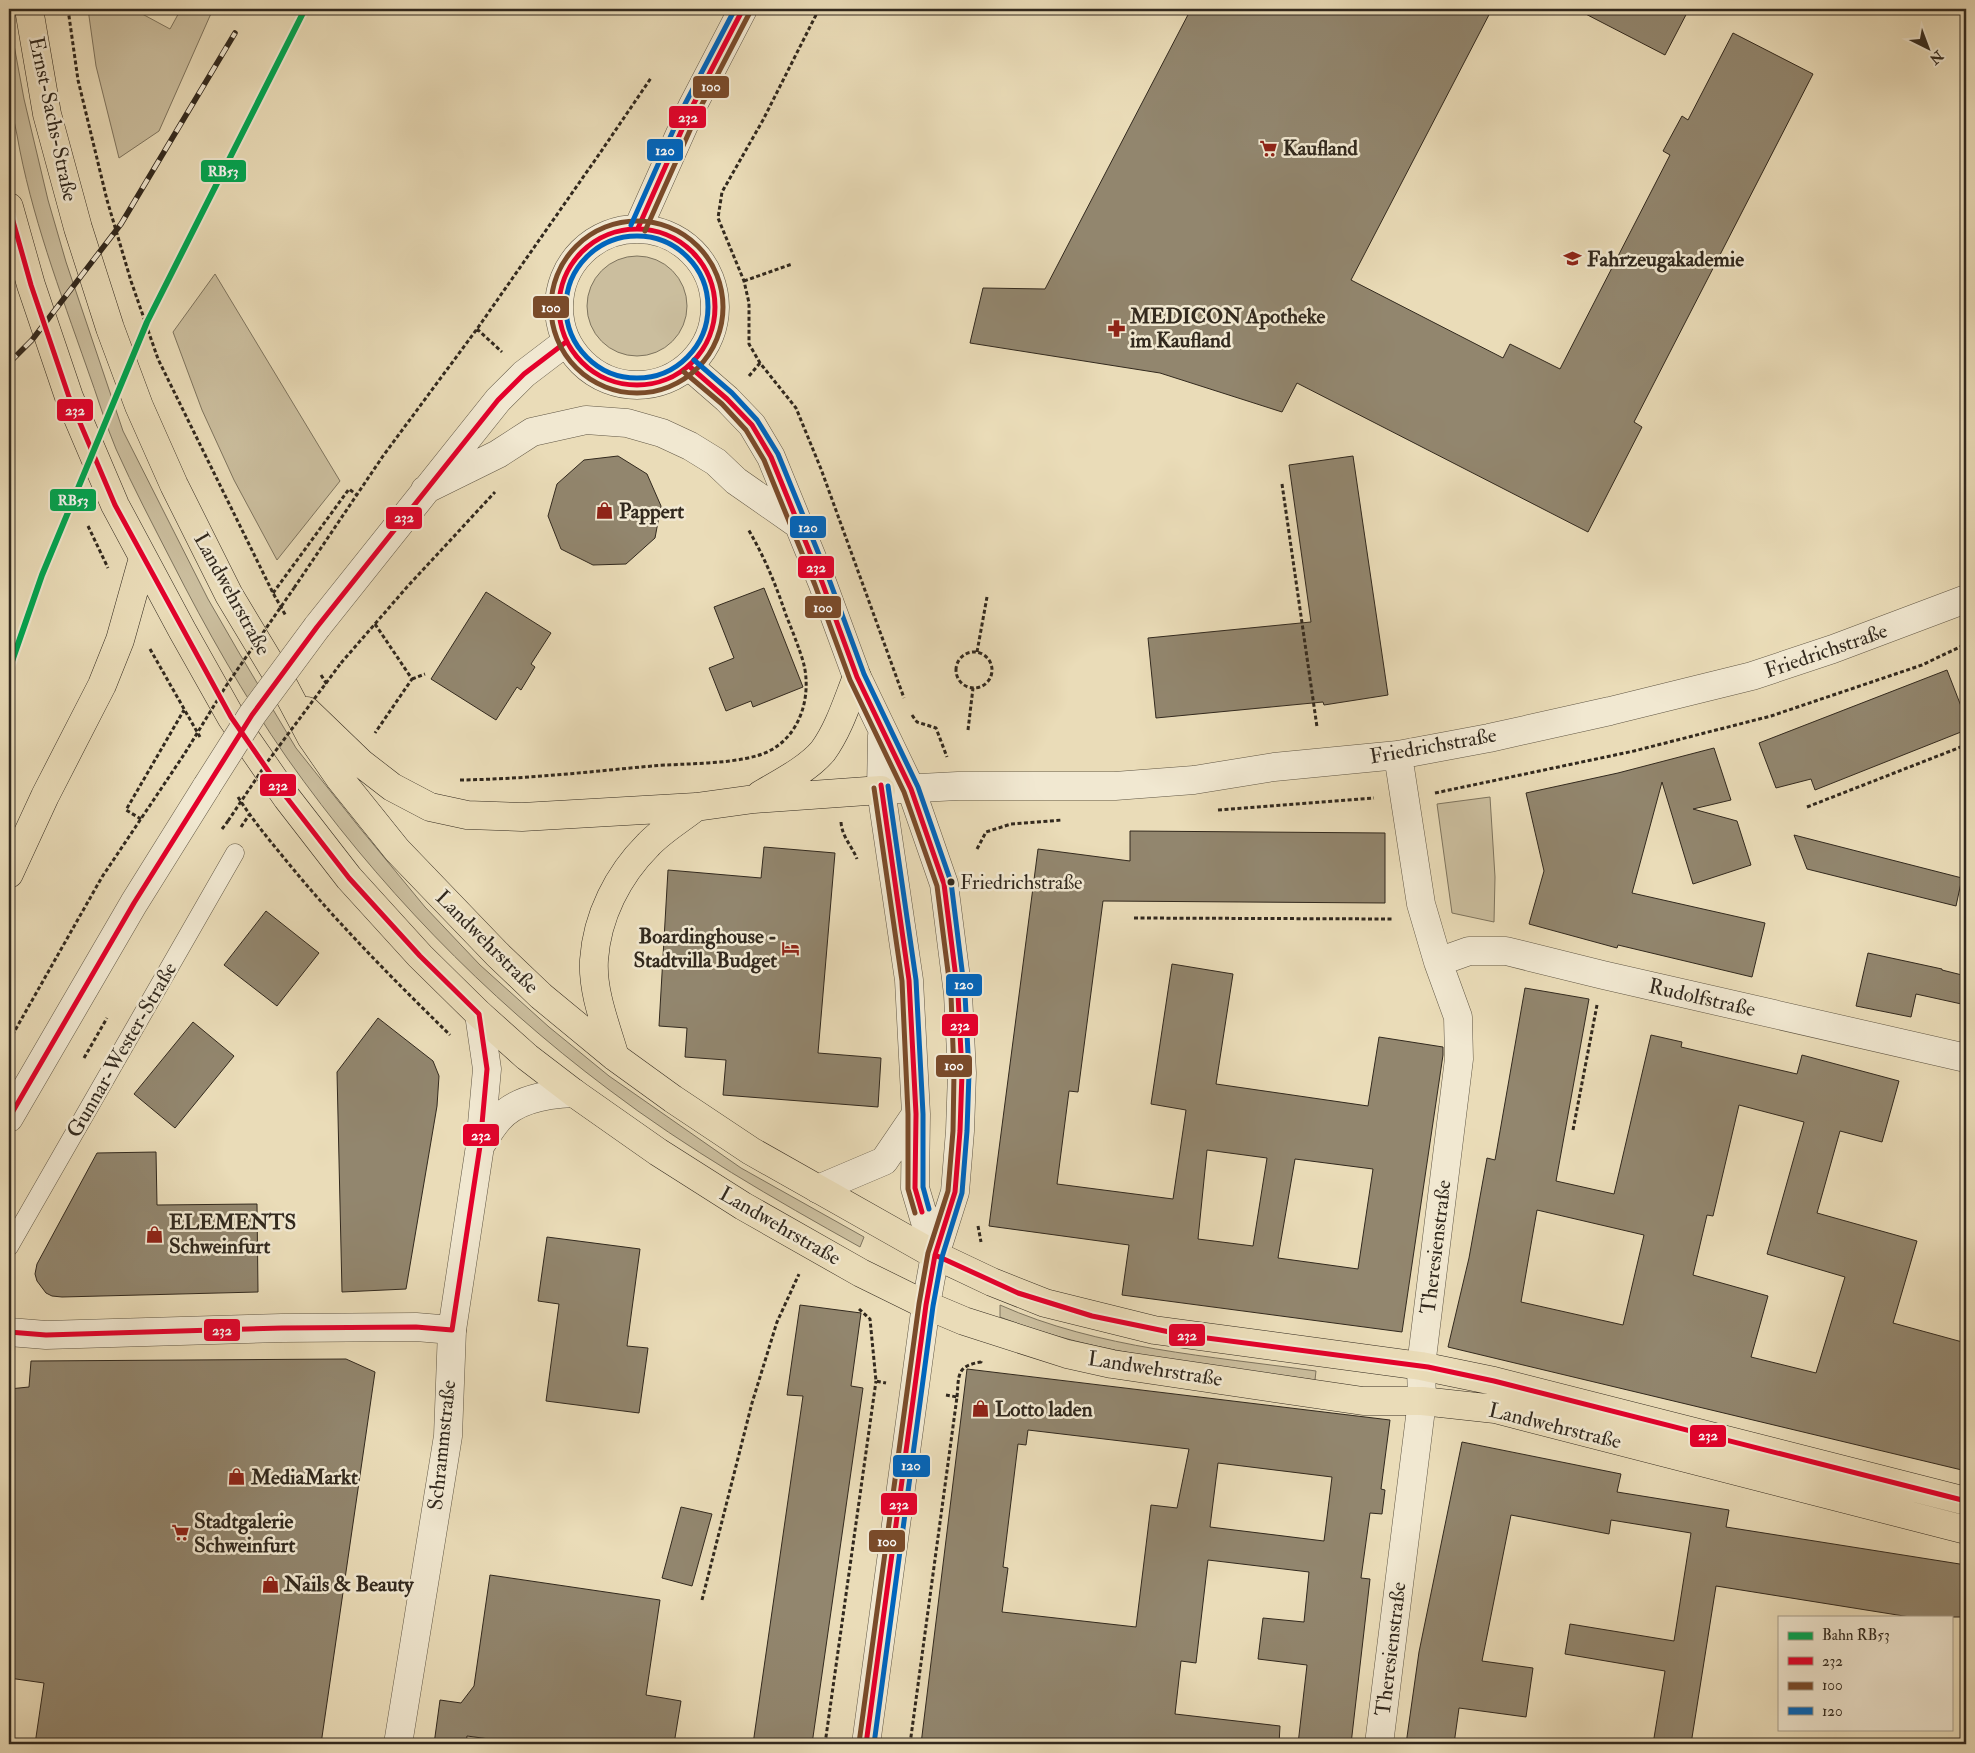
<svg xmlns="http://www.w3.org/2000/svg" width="1975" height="1753" viewBox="0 0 1975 1753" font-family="'IM FELL Double Pica',serif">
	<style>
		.green { fill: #cbbe9e; stroke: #7e745e }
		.building { fill: #92866e; stroke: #32291e; fill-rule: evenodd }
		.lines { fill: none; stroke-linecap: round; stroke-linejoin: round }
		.service-casing { stroke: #605644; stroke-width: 19 }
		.minor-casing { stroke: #605644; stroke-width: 29 }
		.tertiary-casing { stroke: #605644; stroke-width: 29 }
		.primary-casing { stroke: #32291e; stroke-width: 29 }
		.path { stroke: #32291e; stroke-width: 3; stroke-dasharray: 4 2.5; stroke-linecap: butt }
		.service { stroke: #f1e8d1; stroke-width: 18 }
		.minor { stroke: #f1e8d1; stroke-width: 28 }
		.tertiary { stroke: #f1e8d1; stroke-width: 28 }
		.primary { stroke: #eadcb8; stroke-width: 28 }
		.rail-casing { stroke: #32291e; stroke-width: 5.5 }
		.rail { stroke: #f1e8d1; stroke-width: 4; stroke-dasharray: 11; stroke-linecap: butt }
		.tertiary-bridge-casing { stroke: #605644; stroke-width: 29; stroke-linecap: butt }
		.path-bridge { stroke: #32291e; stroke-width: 3; stroke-dasharray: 4 2.5; stroke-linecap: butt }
		.tertiary-bridge { stroke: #f1e8d1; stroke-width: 28 }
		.bus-1-casing { stroke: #f1e8d1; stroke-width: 9 }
		.bus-2-casing { stroke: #f1e8d1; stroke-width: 9 }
		.bus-3-casing { stroke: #f1e8d1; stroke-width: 9 }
		.bus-1 { stroke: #e4002b; stroke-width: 5 }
		.bus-2 { stroke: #7a4b2a; stroke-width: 5 }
		.bus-3 { stroke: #0065bd; stroke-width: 5 }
		.rail-1-casing { stroke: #f1e8d1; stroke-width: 10 }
		.rail-1 { stroke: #00a651; stroke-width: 6 }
		.bus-dot { fill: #32291e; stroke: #f1e8d1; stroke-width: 2 }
		.labels { text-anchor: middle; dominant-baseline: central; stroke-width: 5; stroke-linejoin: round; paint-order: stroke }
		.bus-label { font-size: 20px; fill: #32291e; stroke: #f1e8d1; text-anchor: start }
		.street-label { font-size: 21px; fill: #32291e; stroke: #f1e8d1 }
		.poi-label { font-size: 21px; font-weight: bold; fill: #32291e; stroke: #f1e8d1; text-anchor: start }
		.line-badge { stroke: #f1e8d1; stroke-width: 2 }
		.badge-label { font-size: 14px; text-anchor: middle; font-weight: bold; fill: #fff }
	</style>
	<rect width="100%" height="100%" fill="#eadcb8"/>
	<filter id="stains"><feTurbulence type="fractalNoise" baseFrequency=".004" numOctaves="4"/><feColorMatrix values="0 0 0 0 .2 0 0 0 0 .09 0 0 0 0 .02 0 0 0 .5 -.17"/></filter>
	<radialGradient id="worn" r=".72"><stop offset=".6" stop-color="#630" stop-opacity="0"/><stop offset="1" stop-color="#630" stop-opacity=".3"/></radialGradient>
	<path class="green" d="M88 9H133L170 29 181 9H213L159 131 119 158 96 66Z
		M9 18 24 99 48 200 66 262 123 431 208 599 238 651 296 748 359 827 425 907 480 965 549 1027 609 1076 741 1168 864 1237 860 1247C774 1199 687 1149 608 1089 484 996 376 884 287 758 244 696 206 629 172 562 153 525 133 487 116 449 105 423 97 395 87 368 60 291 31 215 17 135 14 120 10 104 9 89 7 66 9 41 9 18Z
		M587 306a50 50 0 1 1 100 0a50 50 0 1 1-100 0Z
		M215 274 340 481 277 560 234 480 202 410 173 332Z
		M1490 797 1495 877 1494 922 1452 913 1437 804Z
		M1000 1305C1099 1349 1210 1356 1316 1371L1315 1380C1211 1365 1098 1356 1000 1317Z"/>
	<path class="building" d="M1191 9H1492L1351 280 1503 358 1510 344 1560 369 1670 155 1663 151 1682 116 1688 120 1733 33 1813 74 1634 422 1642 427 1588 532 1297 383 1282 412 1160 373 970 343 983 288 1045 289Z
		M1576 9H1689L1665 55Z
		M618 456 647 474 661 506 655 538 626 564 593 565 561 549 548 516 557 484 584 460Z
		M1353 456 1388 695 1324 705 1323 702 1156 718 1148 638 1311 622 1289 465Z
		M764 588 803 687 753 707 751 701 726 711 709 668 734 658 714 607Z
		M486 592 551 633 531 664 535 667 521 690 517 687 496 720 431 679Z
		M1947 670 1966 719V730L1815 790 1811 779 1776 788 1759 743Z
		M1714 748 1731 800 1693 809 1737 821 1751 865 1693 884 1662 782 1632 893 1765 923 1752 977 1618 945 1617 948 1529 924 1544 871 1526 793 1618 773Z
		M1130 831 1385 833V903L1103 901 1078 1092 1069 1091 1057 1184 1173 1199 1186 1110 1151 1104 1172 964 1233 974 1216 1084 1368 1106 1379 1037 1443 1047V1055L1402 1332 1122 1295 1129 1245 989 1226 1038 849 1130 861ZM1207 1150 1267 1158 1253 1246 1198 1239ZM1295 1159 1373 1169 1358 1269 1278 1258Z
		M1794 835 1962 878 1956 906 1807 869Z
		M764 847 835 853 818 1053 881 1058 878 1107 723 1095 726 1060 685 1057 687 1028 659 1026 668 870 761 878Z
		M266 911 319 953 277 1006 224 965Z
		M1868 953 1942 969V970L1966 976V1005L1916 994 1911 1017 1856 1006Z
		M1525 988 1589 999 1556 1181 1614 1194 1651 1035 1682 1042 1681 1047 1797 1074 1802 1055 1899 1081 1882 1142 1840 1131 1817 1213 1917 1241 1893 1323 1966 1343V1471L1448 1347 1469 1258 1487 1158 1495 1160ZM1739 1105 1804 1122 1767 1254 1845 1277 1816 1373 1751 1357 1768 1296 1693 1275 1707 1215 1713 1216ZM1537 1210 1644 1235 1623 1325 1521 1302Z
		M378 1018 433 1061 439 1076 437 1106 406 1289 342 1292 337 1072Z
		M193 1022 234 1056 175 1128 134 1094Z
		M156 1152 157 1205 257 1204 258 1292 62 1297 52 1296 46 1293 37 1281 35 1274 37 1264 97 1153Z
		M547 1237 640 1249 627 1346 648 1348 639 1413 546 1401 559 1304 538 1301Z
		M800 1305 861 1313 851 1386 863 1388 812 1744H753L803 1396 787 1395Z
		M346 1359 375 1372 321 1744H35L44 1683 9 1678V1389L29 1387 31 1361Z
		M967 1369 1390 1420 1381 1489 1385 1490 1382 1514 1370 1513 1361 1578 1370 1579 1351 1744H1298L1307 1665 1258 1659 1263 1618 1304 1622 1309 1572 1208 1560 1196 1663 1181 1661 1175 1714 1280 1726 1279 1744H921ZM1028 1430 1189 1449 1177 1508 1151 1505 1136 1627 1002 1612 1008 1568 1003 1567 1018 1444 1026 1445ZM1218 1463 1332 1477 1324 1541 1210 1527Z
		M1462 1442 1621 1474 1617 1492 1729 1510 1726 1527 1966 1565V1617H1910L1716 1586 1691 1744H1653L1665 1671 1565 1654 1570 1624 1674 1641 1691 1533 1611 1520 1609 1534 1511 1515 1482 1661 1533 1668 1526 1717 1459 1708 1454 1744H1406L1419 1652Z
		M681 1507 712 1514 692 1586 662 1578Z
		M490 1575 660 1600 646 1695 681 1701 674 1744H527L467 1736 466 1744H434L440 1700 461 1703 474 1686Z"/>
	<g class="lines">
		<defs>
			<path id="service" d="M9 1247 235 853"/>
			<path id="minor" d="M881 790 958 786H1115L1194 780 1274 767 1398 755 1489 738 1610 711 1752 676 1833 649 1966 599
				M1438 962 1469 951H1506L1603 975 1966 1058
				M398 1744 448 1436 452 1330
				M866 1744 926 1305
				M1379 1744 1422 1401 1421 1366 1459 1059 1458 1017 1438 962 1421 904 1398 755"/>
			<path id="tertiary" d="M638 228 692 107 743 9
				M559 307a78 78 0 1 1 156 0a78 78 0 1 1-156 0Z
				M689 366 727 399 752 425 771 457 822 582 857 677 911 789 944 884 958 994 962 1073 960 1131 955 1192 935 1255 926 1305
				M425 490 498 454 532 432 586 420 627 423 662 433 690 446 716 462 736 481 799 525
				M317 627 498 400 524 374 566 342
				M882 736 881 790 909 980 916 1114 915 1188 935 1255
				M9 1118 134 903 207 786
				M480 1146C486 1137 491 1128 498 1120 515 1099 549 1094 574 1093
				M818 1189 884 1161 916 1114
				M9 1332 46 1335 282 1328 416 1327 452 1330 480 1146 487 1069 479 1014"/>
			<path id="primary" d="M29 9 47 114 78 228 110 328 139 406 174 485 229 595 285 688 311 737 340 779 397 850 497 954 541 996 615 1057 673 1099 751 1151 935 1255 992 1282 1045 1303 1154 1330 1421 1366 1494 1381 1966 1501
				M9 207 31 285 69 397 115 505 182 630 231 717 287 798 349 878 420 956 479 1014 527 1057 574 1093 658 1152 743 1206 861 1273 926 1305 964 1321 1067 1354 1112 1364 1363 1401H1422L1495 1409 1966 1530
				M307 711 361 763 392 787 430 807 467 815 522 817 696 807 754 799 881 790
				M760 795C780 783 808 769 823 751 839 729 847 702 857 677
				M9 874 45 796 102 685 120 640 143 558
				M615 1057C606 1026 592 992 594 960 597 916 618 875 648 845 662 830 681 819 696 807"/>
		</defs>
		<use href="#service" class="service-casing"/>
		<use href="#minor" class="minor-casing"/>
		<use href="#tertiary" class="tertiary-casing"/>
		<use href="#primary" class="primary-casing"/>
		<path class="path" d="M68 9 78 80 107 200 131 281 158 359 273 593 286 616
			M819 9 763 120 722 192 718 218 744 281 749 303V344L760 363 796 408 821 469 904 698
			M1909 11 1910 9
			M744 281 792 264
			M477 329 502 352
			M749 376 760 363
			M1282 484 1317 727
			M88 526 108 568
			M294 588 383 456 477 329 600 153 651 78
			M273 593 349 489 357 495
			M375 624 412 679 375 733
			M150 649 200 737
			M956 670a18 18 0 1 1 36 0a18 18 0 1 1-36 0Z
			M977 652 987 597
			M341 663 407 587 495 492
			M321 675 328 686
			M412 679 425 674
			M912 715 917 722 936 728 947 757
			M968 730 973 688
			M460 780C525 779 588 772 652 766 684 763 745 765 771 750 802 733 812 693 803 661 798 645 792 630 786 615 776 585 764 556 748 529
			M1435 793 1634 751 1771 716 1922 665 1966 644
			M238 797C253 821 271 842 289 864 339 925 394 980 450 1035
			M1807 807 1966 745
			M1218 810 1374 798
			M141 819 126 810 184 710
			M841 822C842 837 852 846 857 859
			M241 827 249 815
			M222 829 228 821
			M977 849 986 832 1011 824 1062 820
			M1134 918 1392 919
			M9 1041 102 877 185 753
			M84 1058 107 1018
			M1573 1130 1597 1005
			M978 1226 981 1242
			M859 1309 870 1319 876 1381 886 1383
			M957 1397C959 1375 956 1366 981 1362V1359
			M702 1600 752 1403 777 1322 799 1274
			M825 1744 876 1381
			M910 1744 957 1397 946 1395"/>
		<use href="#service" class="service"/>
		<use href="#minor" class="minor"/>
		<use href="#tertiary" class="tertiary"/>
		<use href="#primary" class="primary"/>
		<defs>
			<path id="rail" d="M9 363 32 340 121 224 235 33"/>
		</defs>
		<use href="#rail" class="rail-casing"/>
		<use href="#rail" class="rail"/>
		<defs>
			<path id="tertiary-bridge" d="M207 786 252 715 317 627"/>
		</defs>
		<use href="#tertiary-bridge" class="tertiary-bridge-casing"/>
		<path class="path-bridge" d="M185 753 226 686 294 588
			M228 821 268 761 341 663"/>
		<use href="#tertiary-bridge" class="tertiary-bridge"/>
		<defs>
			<path id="bus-1" d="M9 207 31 285 69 397 115 505 231 717 287 798 349 878 420 956 479 1014 487 1069 480 1146 452 1330 416 1327 282 1328 46 1335 9 1332
				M638 228 692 107 743 9
				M559 307a78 78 0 1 1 156 0a78 78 0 1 1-156 0Z
				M689 366 727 399 752 425 771 457 822 582 857 677 911 789 944 884 958 994 962 1073 960 1131 955 1192 935 1255 926 1305 866 1744
				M881 785 909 980 916 1114 915 1188 922 1212
				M9 1118 134 903 252 715 317 627 498 400 524 374 566 342
				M935 1255 1018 1293 1092 1316 1184 1335 1428 1367 1494 1381 1966 1501"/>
			<path id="bus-2" d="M551 307a86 86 0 1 1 172 0a86 86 0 1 1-172 0Z
				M645 231 699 110 750 12
				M684 372 722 404 746 430 764 460 815 585 850 680 904 792 937 886 951 995 954 1073 953 1131 948 1191 928 1253 919 1304 859 1743
				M874 788 902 981 908 1114V1189L915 1213"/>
			<path id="bus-3" d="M631 225 685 104 735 9
				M566 307a71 71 0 1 1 142 0a71 71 0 1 1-142 0Z
				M694 360 732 393 757 420 778 454 829 579 864 674 918 787 951 882 965 994 969 1073 967 1131 962 1193 942 1257 933 1306 874 1744
				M888 786 916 980 923 1114V1187L929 1209"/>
		</defs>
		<use href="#bus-1" class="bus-1-casing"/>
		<use href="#bus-2" class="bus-2-casing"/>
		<use href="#bus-3" class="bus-3-casing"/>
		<use href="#bus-1" class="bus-1"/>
		<use href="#bus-2" class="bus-2"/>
		<use href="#bus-3" class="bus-3"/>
		<defs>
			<path id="rail-1" d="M9 670 42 575 147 322 305 9"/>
		</defs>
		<use href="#rail-1" class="rail-1-casing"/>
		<use href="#rail-1" class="rail-1"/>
	</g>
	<defs>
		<symbol id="supermarket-bare" viewBox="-9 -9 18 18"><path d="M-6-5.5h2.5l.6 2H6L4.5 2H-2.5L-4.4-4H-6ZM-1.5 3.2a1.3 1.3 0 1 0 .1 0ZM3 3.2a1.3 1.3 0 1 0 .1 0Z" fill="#8f2418" stroke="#f1e8d1" stroke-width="2.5" paint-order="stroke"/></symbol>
		<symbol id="university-bare" viewBox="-9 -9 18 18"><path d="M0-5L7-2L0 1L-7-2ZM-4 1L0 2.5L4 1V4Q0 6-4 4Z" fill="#8f2418" stroke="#f1e8d1" stroke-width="2.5" paint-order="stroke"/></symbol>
		<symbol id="pharmacy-bare" viewBox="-9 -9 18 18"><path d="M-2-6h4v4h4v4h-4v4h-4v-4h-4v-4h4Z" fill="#8f2418" stroke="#f1e8d1" stroke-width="2.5" paint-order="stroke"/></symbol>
		<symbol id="shop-bare" viewBox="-9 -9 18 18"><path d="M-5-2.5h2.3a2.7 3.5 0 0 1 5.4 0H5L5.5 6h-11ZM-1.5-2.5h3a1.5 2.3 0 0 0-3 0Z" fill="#8f2418" stroke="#f1e8d1" stroke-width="2.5" paint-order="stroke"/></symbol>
		<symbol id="hotel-bare" viewBox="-9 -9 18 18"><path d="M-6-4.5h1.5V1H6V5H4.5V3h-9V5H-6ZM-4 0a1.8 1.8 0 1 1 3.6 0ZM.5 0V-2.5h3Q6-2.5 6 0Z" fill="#8f2418" stroke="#f1e8d1" stroke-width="2.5" paint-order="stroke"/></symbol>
	</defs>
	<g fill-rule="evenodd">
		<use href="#supermarket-bare" x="1256" y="136" width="25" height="25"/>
		<use href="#university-bare" x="1560" y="246" width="25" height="25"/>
		<use href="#pharmacy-bare" x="1104" y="316" width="25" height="25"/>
		<use href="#shop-bare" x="592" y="498" width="25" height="25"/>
		<use href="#hotel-bare" x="778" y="936" width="25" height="25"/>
		<use href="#shop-bare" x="142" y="1222" width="25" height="25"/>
		<use href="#shop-bare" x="968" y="1396" width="25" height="25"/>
		<use href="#shop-bare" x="224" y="1464" width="25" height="25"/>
		<use href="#supermarket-bare" x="168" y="1520" width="25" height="25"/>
		<use href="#shop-bare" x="258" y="1572" width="25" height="25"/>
	</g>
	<circle class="bus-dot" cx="951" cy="882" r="4.5"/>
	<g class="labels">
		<g class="bus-label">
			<text x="960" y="882">Friedrichstraße</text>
		</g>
		<g class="street-label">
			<text transform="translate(53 119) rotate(78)">Ernst-Sachs-Straße</text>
			<text transform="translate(232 594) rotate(61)">Landwehrstraße</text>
			<text transform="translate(1826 651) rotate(-19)">Friedrichstraße</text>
			<text transform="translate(1433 746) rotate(-10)">Friedrichstraße</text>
			<text transform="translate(487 942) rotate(45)">Landwehrstraße</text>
			<text transform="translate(1702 998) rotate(13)">Rudolfstraße</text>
			<text transform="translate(122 1050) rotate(-60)">Gunnar-Wester-Straße</text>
			<text transform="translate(780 1226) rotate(30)">Landwehrstraße</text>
			<text transform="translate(1436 1247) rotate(-83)">Theresienstraße</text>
			<text transform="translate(1155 1369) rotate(9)">Landwehrstraße</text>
			<text transform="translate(1555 1426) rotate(14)">Landwehrstraße</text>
			<text transform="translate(442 1445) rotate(-84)">Schrammstraße</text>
			<text transform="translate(1391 1649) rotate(-83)">Theresienstraße</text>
		</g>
		<g class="poi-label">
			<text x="1283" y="148">Kaufland</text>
			<text x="1587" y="259">Fahrzeugakademie</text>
			<text x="1130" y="316">MEDICON Apotheke<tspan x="1130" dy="24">im Kaufland</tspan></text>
			<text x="619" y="511">Pappert</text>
			<text x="777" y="936" text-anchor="end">Boardinghouse -<tspan x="777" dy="24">Stadtvilla Budget</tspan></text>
			<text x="169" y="1222">ELEMENTS<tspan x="169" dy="24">Schweinfurt</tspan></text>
			<text x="995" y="1409">Lotto laden</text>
			<text x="251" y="1477">MediaMarkt</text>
			<text x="194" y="1521">Stadtgalerie<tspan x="194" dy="24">Schweinfurt</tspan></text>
			<text x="284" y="1584">Nails &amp; Beauty</text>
		</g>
	</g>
	<g class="line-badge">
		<rect x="692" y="75" width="38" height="24" rx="5" fill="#7a4b2a"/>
		<rect x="668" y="105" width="39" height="24" rx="5" fill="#e4002b"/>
		<rect x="646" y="138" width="38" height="24" rx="5" fill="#0065bd"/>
		<rect x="200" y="159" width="47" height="24" rx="5" fill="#00a651"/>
		<rect x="532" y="295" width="38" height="24" rx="5" fill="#7a4b2a"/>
		<rect x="56" y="398" width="38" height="24" rx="5" fill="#e4002b"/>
		<rect x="49" y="488" width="48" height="24" rx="5" fill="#00a651"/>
		<rect x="385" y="506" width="38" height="24" rx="5" fill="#e4002b"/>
		<rect x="789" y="515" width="38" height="24" rx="5" fill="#0065bd"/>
		<rect x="797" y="555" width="38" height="24" rx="5" fill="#e4002b"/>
		<rect x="804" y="595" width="38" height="24" rx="5" fill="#7a4b2a"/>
		<rect x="259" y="773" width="38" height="24" rx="5" fill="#e4002b"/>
		<rect x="945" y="973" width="38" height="24" rx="5" fill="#0065bd"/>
		<rect x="941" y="1013" width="38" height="24" rx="5" fill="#e4002b"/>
		<rect x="935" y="1054" width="38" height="24" rx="5" fill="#7a4b2a"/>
		<rect x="462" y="1123" width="38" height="24" rx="5" fill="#e4002b"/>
		<rect x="203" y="1318" width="38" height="24" rx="5" fill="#e4002b"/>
		<rect x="1168" y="1323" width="38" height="24" rx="5" fill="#e4002b"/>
		<rect x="1689" y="1424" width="38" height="24" rx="5" fill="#e4002b"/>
		<rect x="892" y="1454" width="39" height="24" rx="5" fill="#0065bd"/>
		<rect x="880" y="1492" width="38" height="24" rx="5" fill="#e4002b"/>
		<rect x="868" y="1529" width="38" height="24" rx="5" fill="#7a4b2a"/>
	</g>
	<g class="badge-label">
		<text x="711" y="91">100</text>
		<text x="688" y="122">232</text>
		<text x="665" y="155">120</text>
		<text x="223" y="176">RB53</text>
		<text x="551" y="312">100</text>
		<text x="75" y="415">232</text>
		<text x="73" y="505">RB53</text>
		<text x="404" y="522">232</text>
		<text x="808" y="532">120</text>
		<text x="816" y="572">232</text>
		<text x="823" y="612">100</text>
		<text x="278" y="790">232</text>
		<text x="964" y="989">120</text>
		<text x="960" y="1030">232</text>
		<text x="954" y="1070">100</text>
		<text x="481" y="1140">232</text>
		<text x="222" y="1335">232</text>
		<text x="1187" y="1340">232</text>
		<text x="1708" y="1440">232</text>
		<text x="911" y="1470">120</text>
		<text x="899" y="1509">232</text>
		<text x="887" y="1546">100</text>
	</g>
	<rect width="1975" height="1753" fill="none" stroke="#eadcb8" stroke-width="30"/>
	<rect x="10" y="10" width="1955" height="1733" fill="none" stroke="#32291e" stroke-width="2.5"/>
	<rect x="15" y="15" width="1945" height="1723" fill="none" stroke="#32291e"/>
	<rect x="1778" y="1616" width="175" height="115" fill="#f1e8d1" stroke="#a59c89"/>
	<rect x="1788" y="1632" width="25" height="8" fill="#00a651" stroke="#a59c89"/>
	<text x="1822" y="1640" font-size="15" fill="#32291e">Bahn RB53</text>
	<rect x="1788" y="1657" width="25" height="8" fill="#e4002b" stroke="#a59c89"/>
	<text x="1822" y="1666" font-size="15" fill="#32291e">232</text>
	<rect x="1788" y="1682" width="25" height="8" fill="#7a4b2a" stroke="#a59c89"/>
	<text x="1822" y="1690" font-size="15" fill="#32291e">100</text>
	<rect x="1788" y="1707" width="25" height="8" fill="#0065bd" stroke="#a59c89"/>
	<text x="1822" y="1716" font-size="15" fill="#32291e">120</text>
	<g transform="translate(1928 48) rotate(138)" stroke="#f1e8d1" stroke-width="4" paint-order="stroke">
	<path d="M0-4L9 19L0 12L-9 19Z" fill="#32291e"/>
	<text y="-8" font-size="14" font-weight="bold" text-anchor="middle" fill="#32291e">N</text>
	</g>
	<rect width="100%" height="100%" filter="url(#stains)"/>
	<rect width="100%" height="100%" fill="url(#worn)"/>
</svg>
